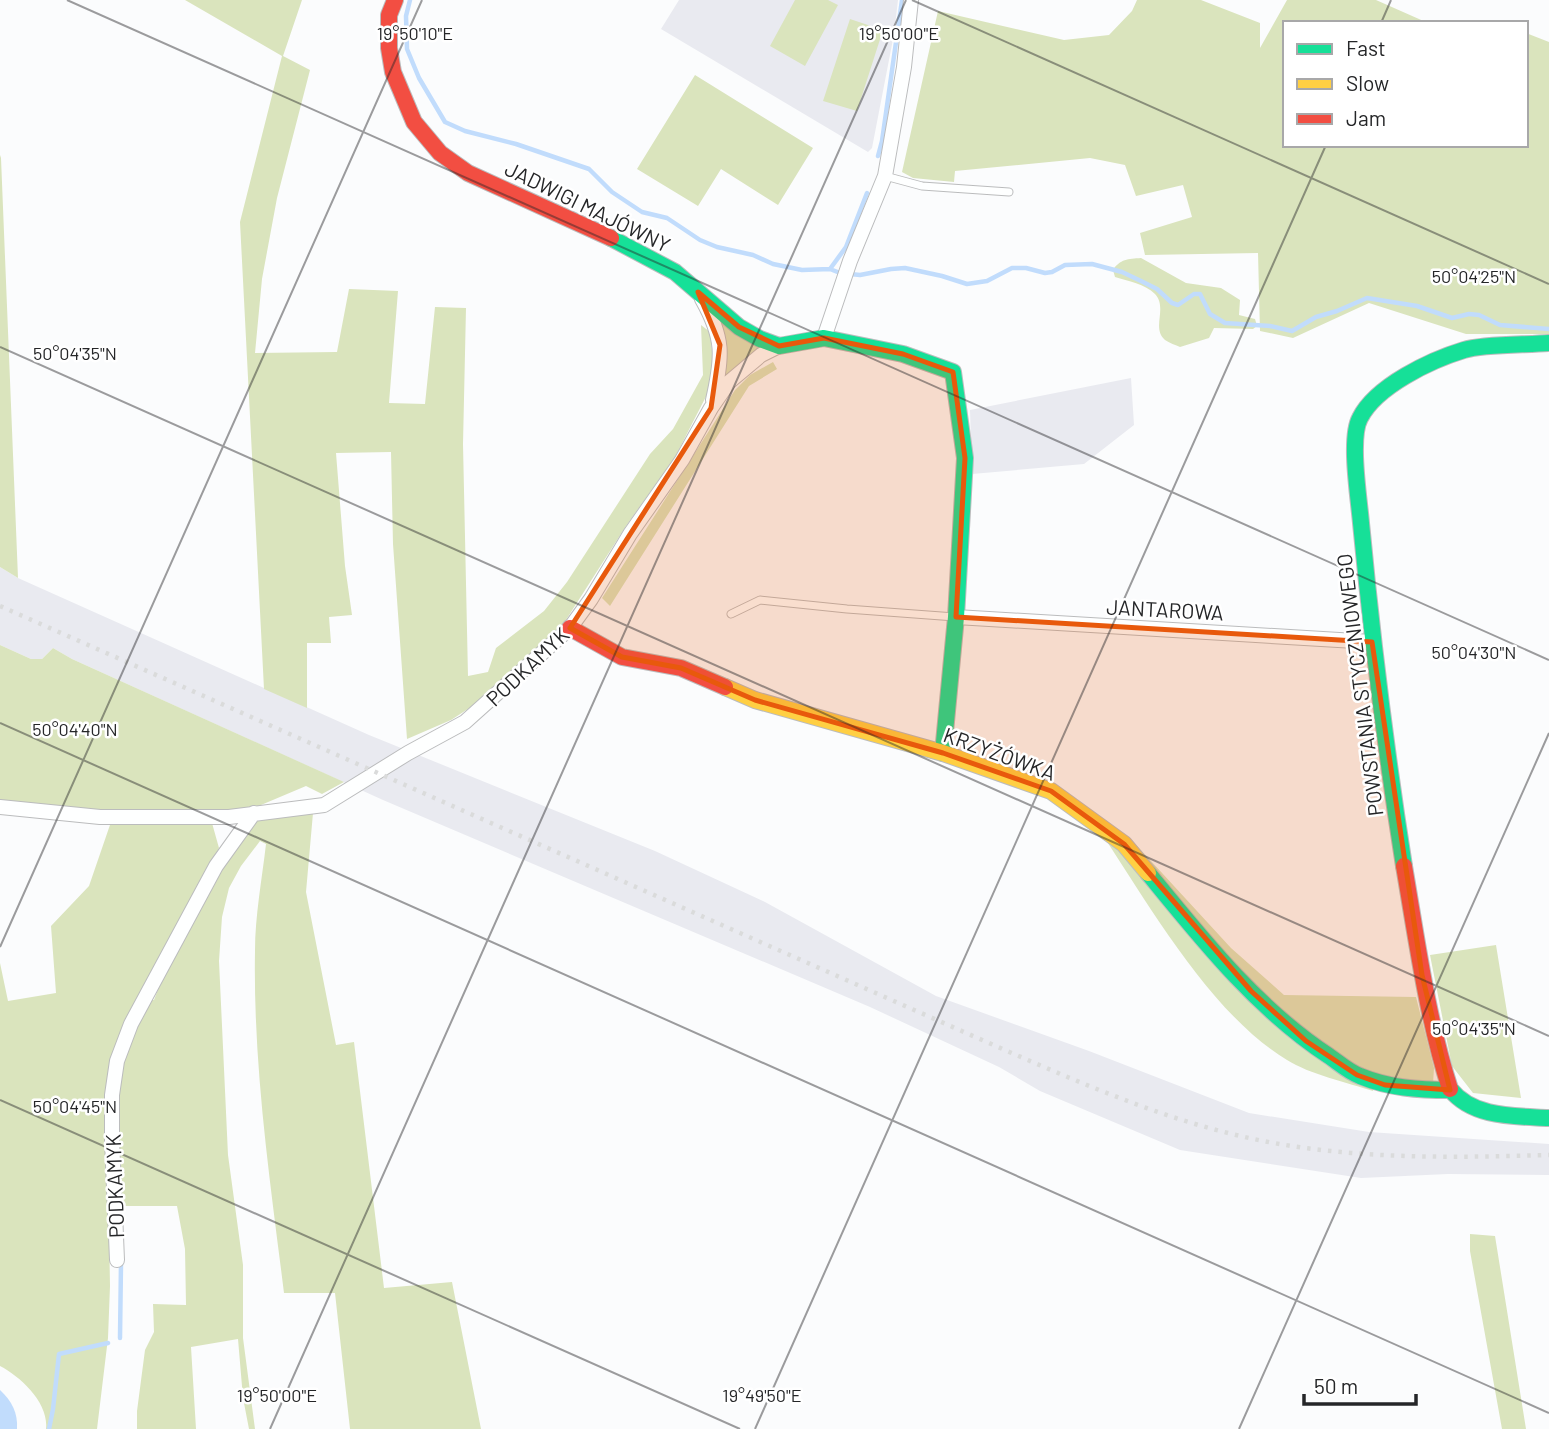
<svg xmlns="http://www.w3.org/2000/svg" width="1549" height="1429" viewBox="0 0 1549 1429" font-family="Barlow,sans-serif">
	<style>
		.built { fill: #e9eaf0 }
		.green { fill: #dae4bd }
		.water { fill: #c1dcfc }
		.lines { fill: none; stroke-linecap: round; stroke-linejoin: round }
		.stream { stroke: #c1dcfc; stroke-width: 4.5 }
		.lane-casing { stroke: #bbbcbd; stroke-width: 9 }
		.street-casing { stroke: #bbbcbd; stroke-width: 16 }
		.fast-casing { stroke: #bbbcbd; stroke-width: 18 }
		.slow-casing { stroke: #bbbcbd; stroke-width: 18 }
		.jam-casing { stroke: #bbbcbd; stroke-width: 18 }
		.lane { stroke: #feffff; stroke-width: 7 }
		.street { stroke: #feffff; stroke-width: 14 }
		.fast { stroke: #16e098; stroke-width: 16 }
		.slow { stroke: #ffcf43; stroke-width: 16 }
		.jam { stroke: #f24e42; stroke-width: 16 }
		.rail { stroke: #dadbdb; stroke-width: 4.5; stroke-dasharray: 3.5 7; stroke-linecap: butt }
		.marked { fill: #e8590c; fill-opacity: 0.2; stroke: #e8590c; stroke-width: 5; stroke-linejoin: round }
		.ticks { fill: none; stroke: #252628; stroke-width: 2; stroke-opacity: 0.45 }
		.labels { text-anchor: middle; dominant-baseline: central; stroke-width: 5; stroke-linejoin: round; paint-order: stroke }
		.street-label { font-size: 21px; fill: #252628; stroke: #fff }
		.ticks-label { font-size: 18px; text-anchor: middle; fill: #252628; stroke: #fff; stroke-width: 5; stroke-linejoin: round; paint-order: stroke }
	</style>
	<rect width="100%" height="100%" fill="#fbfcfd"/>
	<path class="built" d="M679 0H898L894 34 872 148 868 152 661 29Z
		M1131 378 1134 425 1084 464 972 474 970 410Z
		M0 567 18 578 369 735 655 851 765 902 936 996 1089 1051 1249 1113 1369 1132 1549 1144V1175L1448 1174 1361 1178 1180 1150 1040 1091 999 1067 870 1007 383 800 72 659 53 648 42 659H31L0 645Z"/>
	<path class="green" d="M185 0H302L283 56 310 70 277 198 262 279 255 353 337 352 349 289 398 291 389 403 425 404 435 307 466 308 463 444 468 676 488 672 496 648 544 611 567 582 650 454 673 429 703 375 701 325 710 332 715 379 675 457 626 526 564 623 494 692 451 720 407 739 393 544 391 452 336 453 345 566 352 615 329 617 331 643H307V708L264 689 240 222 282 56Z
		M795 0H828L838 5 805 66 770 46Z
		M1137 0H1201L1260 23V48L1287 0H1376L1428 23H1285V145H1526V33L1549 42V334H1466L1369 303 1293 338 1260 331 1258 253 1145 255 1140 233 1192 217 1183 185 1136 196 1125 165 1090 158 955 171 954 182 913 178 902 172 938 11 1064 40 1109 35 1132 11Z
		M850 19 883 30 857 111 823 101Z
		M695 75 813 148 778 205 721 169 698 206 637 169Z
		M0 155 1 158 18 578 0 567Z
		M1141 258 1186 283 1221 288 1240 300 1239 315 1255 319 1257 326 1253 329 1214 328 1209 338 1180 347C1176 345 1169 343 1165 340 1151 328 1168 308 1155 294 1145 284 1128 281 1115 277L1113 270C1120 259 1128 259 1141 258Z
		M717 312 760 350 725 385Z
		M773 362 777 369 749 386 610 606 602 598 735 390 750 375Z
		M0 645 31 659H42L53 648 72 659 344 782 322 794 306 786 261 805 229 815 95 811 0 801Z
		M313 813 306 892 336 1045 354 1042 384 1288 452 1282 481 1429H350L335 1293H284C270 1180 253 1066 255 951 255 916 262 879 266 844L260 841 241 866 229 888 222 917 219 961 228 1155 243 1265V1338L255 1429H249L243 1398 238 1339 191 1347 196 1429H137V1411L145 1350 154 1332 153 1304 186 1305 185 1249 177 1206H117C117 1163 113 1118 120 1076 125 1049 138 1025 149 1000H154C180 934 210 863 264 814L283 817Z
		M111 822 212 823 219 848 130 1016 107 1108 110 1286 108 1338 97 1429H46C49 1403 21 1377 0 1366V963L8 1001 56 993 51 926 89 886Z
		M1096 825 1222 968 1374 1087 1373 1091C1348 1083 1309 1074 1287 1060 1209 1013 1147 901 1096 825Z
		M1128 836 1231 948 1284 995 1416 997 1434 1068 1433 1084 1354 1070 1258 994Z
		M1496 945 1521 1098 1473 1093 1452 1066 1430 955Z
		M1470 1234 1495 1236 1526 1429H1502L1470 1251Z"/>
	<path class="water" d="M0 1390C12 1401 18 1413 17 1429H0Z"/>
	<g class="lines">
		<path class="stream" d="M410 0 406 16 407 49 419 78 445 122 465 131 516 144 589 169 612 192 642 212 667 218 700 240 717 247 753 255 773 264 802 270 830 269 840 273 860 275 891 269 905 268 942 276 967 284 987 281 1012 268H1026L1045 273 1052 272 1065 265 1092 264 1122 272 1141 281 1157 289 1172 303 1178 305 1194 294H1200L1210 314 1225 323 1270 326 1292 331 1316 317 1337 311 1367 298 1417 306 1452 318 1469 314 1479 315 1500 325 1549 329
			M878 156 882 141 902 0
			M830 269 846 247 867 193
			M120 1338 121 1263
			M49 1429 53 1409 59 1354 108 1343"/>
		<defs>
			<path id="lane" d="M885 176 922 186 1009 192
				M731 614 760 600 847 609 955 617"/>
			<path id="street" d="M702 299C724 338 723 356 713 400
				M824 338 850 261 885 176 904 67 911 0
				M956 617 1372 642
				M0 807 100 817H229L324 805 408 753 465 722 570 628 591 599 630 534 682 460 711 408 729 382 761 355 779 346
				M117 1260 112 1140V1095L117 1061 131 1024 216 866 254 813"/>
			<path id="fast" d="M611 238 675 272 739 327 760 339 779 346 824 338 903 354 953 372 965 458 956 617 943 753
				M1404 866C1386 752 1372 639 1361 523 1359 499 1349 438 1360 418 1376 386 1431 360 1464 350 1484 344 1526 345 1549 343
				M1148 873C1201 938 1257 1009 1329 1056 1339 1063 1349 1072 1360 1076 1389 1088 1419 1090 1450 1090
				M1450 1089C1473 1118 1514 1116 1549 1118"/>
			<path id="slow" d="M725 687 755 700 943 753 1051 791 1124 844 1148 873"/>
			<path id="jam" d="M395 0 389 15V48L393 72 414 122 440 153 468 173 611 238
				M570 628 622 657 681 668 725 687
				M1404 866C1417 941 1427 1017 1450 1089"/>
		</defs>
		<use href="#lane" class="lane-casing"/>
		<use href="#street" class="street-casing"/>
		<use href="#fast" class="fast-casing"/>
		<use href="#slow" class="slow-casing"/>
		<use href="#jam" class="jam-casing"/>
		<use href="#lane" class="lane"/>
		<use href="#street" class="street"/>
		<use href="#fast" class="fast"/>
		<use href="#slow" class="slow"/>
		<use href="#jam" class="jam"/>
		<path class="rail" d="M0 606 1007 1051C1081 1083 1154 1115 1232 1134 1336 1160 1443 1158 1549 1155"/>
	</g>
	<path class="marked" d="M698 292 739 327 779 346 824 338 903 354 953 372 965 458 956 617 1372 642 1422 975 1450 1090 1385 1085 1357 1075 1306 1041 1251 991 1124 844 1051 791 943 753 755 700 681 668 622 657 570 628 711 408 720 345Z"/>
	<path class="ticks" d="M67 0 1549 660M912 0 1549 284M1381 23 1391 0M0 347 1549 1036M0 723 1549 1413M0 947 422 0M0 1100 740 1429M270 1429 906 0M755 1429 1326 145M1239 1429 1549 733"/>
	<g class="labels">
		<g class="street-label">
			<text transform="translate(588 206) rotate(26)">JADWIGI MAJÓWNY</text>
			<text transform="translate(1165 609) rotate(3)">JANTAROWA</text>
			<text transform="translate(527 666) rotate(-43)">PODKAMYK</text>
			<text transform="translate(1359 685) rotate(-97)">POWSTANIA STYCZNIOWEGO</text>
			<text transform="translate(1000 753) rotate(20)">KRZYŻÓWKA</text>
			<text transform="translate(114 1186) rotate(-92)">PODKAMYK</text>
		</g>
	</g>
	<g class="ticks-label">
		<text x="415" y="40">19°50'10"E</text>
		<text x="899" y="40">19°50'00"E</text>
		<text x="1474" y="283">50°04'25"N</text>
		<text x="75" y="360">50°04'35"N</text>
		<text x="1474" y="659">50°04'30"N</text>
		<text x="75" y="736">50°04'40"N</text>
		<text x="1474" y="1035">50°04'35"N</text>
		<text x="75" y="1113">50°04'45"N</text>
		<text x="277" y="1402">19°50'00"E</text>
		<text x="762" y="1402">19°49'50"E</text>
	</g>
	<rect x="1283" y="21" width="245" height="126" fill="#ffffff" stroke="#a8a8a9" stroke-width="2"/>
	<rect x="1297" y="44" width="35" height="10" fill="#16e098" stroke="#a8a8a9" stroke-width="2"/>
	<text x="1346" y="56" font-size="21" fill="#252628">Fast</text>
	<rect x="1297" y="79" width="35" height="10" fill="#ffcf43" stroke="#a8a8a9" stroke-width="2"/>
	<text x="1346" y="91" font-size="21" fill="#252628">Slow</text>
	<rect x="1297" y="114" width="35" height="10" fill="#f24e42" stroke="#a8a8a9" stroke-width="2"/>
	<text x="1346" y="126" font-size="21" fill="#252628">Jam</text>
	<path d="M1304 1394v10h112v-10" fill="none" stroke="#252628" stroke-width="3.5"/>
	<text x="1314" y="1394" font-size="21" fill="#252628" stroke="#ffffff" stroke-width="5" paint-order="stroke">50 m</text>
</svg>
